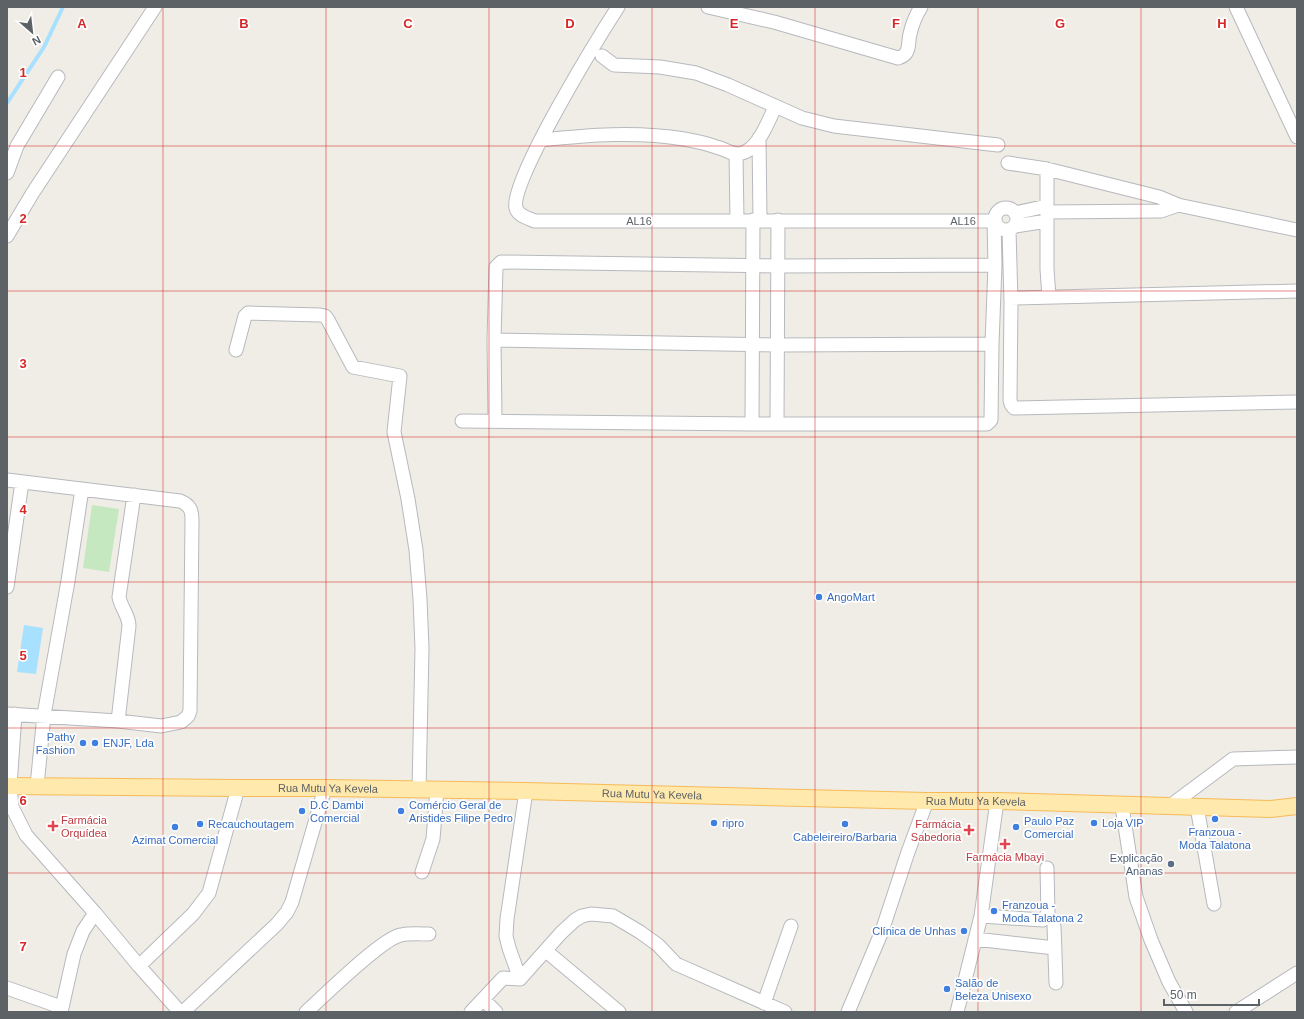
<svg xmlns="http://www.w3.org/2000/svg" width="1304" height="1019" viewBox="0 0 1304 1019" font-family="Arial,sans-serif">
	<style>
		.green { fill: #c5e8c1 }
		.water { fill: #a7e1ff }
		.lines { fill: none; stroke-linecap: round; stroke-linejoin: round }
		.stream { stroke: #a7e1ff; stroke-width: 4 }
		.minor-casing { stroke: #b6b9bd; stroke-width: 15 }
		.major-casing { stroke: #f7ba57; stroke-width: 18 }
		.minor { stroke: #fff; stroke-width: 13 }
		.major { stroke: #ffe9ac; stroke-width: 16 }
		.grid { fill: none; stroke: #d62828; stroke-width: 1; stroke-opacity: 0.55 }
		.shop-dot { fill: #3f7fe0; stroke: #fff; stroke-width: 1.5 }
		.health-dot { fill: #e0444e; stroke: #fff; stroke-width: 1.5 }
		.service-dot { fill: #5c6f8a; stroke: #fff; stroke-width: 1.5 }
		.labels { text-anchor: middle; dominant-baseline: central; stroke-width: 3.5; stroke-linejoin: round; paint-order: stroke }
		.street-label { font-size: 11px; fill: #5d6267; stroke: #fff }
		.shop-label { font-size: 11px; fill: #366cbe; stroke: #fff; text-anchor: start }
		.health-label { font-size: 11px; fill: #be3a42; stroke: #fff; text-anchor: start }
		.service-label { font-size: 11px; fill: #4e5e75; stroke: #fff; text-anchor: end }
		.grid-label { font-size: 13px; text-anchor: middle; font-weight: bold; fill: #d62828; stroke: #fff; stroke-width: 3.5; stroke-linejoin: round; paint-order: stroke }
	</style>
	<rect width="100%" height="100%" fill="#f0ede6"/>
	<path class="green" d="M92 505 119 509 109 572 83 568Z"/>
	<path class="water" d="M24 625 43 628 36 674 17 672Z"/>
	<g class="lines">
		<path class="stream" d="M7 103 44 47 63 7"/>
		<defs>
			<path id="minor" d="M708 7 774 22 898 58C901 57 904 56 906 53 910 47 908 40 910 34 912 25 916 15 921 7
				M1236 7 1297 137
				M602 56 614 65 660 67 696 73 728 85 802 118 834 126 998 145
				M759 138 760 220
				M541 140C589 135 636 131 684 139 695 141 706 143 716 147 722 148 730 153 736 154 738 154 743 153 745 152 759 146 769 120 775 107
				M736 154 737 220
				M1008 163 1047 169 1159 197 1178 205 1297 230
				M1047 169V269L1049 297
				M7 173 17 146 58 77
				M995 219a11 11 0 1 1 22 0a11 11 0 1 1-22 0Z
				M1047 212 1161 211 1178 205
				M1015 213 1047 206
				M1015 226 1047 221
				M1009 230 1011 302 1010 400 1011 404 1014 408 1297 402
				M7 236 32 194 155 7
				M1011 298 1297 291
				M494 340 778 345 992 344
				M236 350 245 316 248 313 320 315 325 316 328 320 353 367 400 376 394 432 408 499 416 550 420 599 422 648 419 790
				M495 420 494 340 496 267 501 262 778 266 995 265
				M462 421 752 424H987L991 420 992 344 995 265 994 221H535C528 218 518 216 516 208 509 182 600 35 618 7
				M752 424 753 220
				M777 424 778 220
				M7 480 180 501C190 505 192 510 192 520L190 711 188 716 181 722 161 726 118 721 7 714
				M7 587 22 482
				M15 714 10 786 12 807 26 835 95 913 139 966 180 1012
				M118 721 129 626C129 615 121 608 119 597L134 495
				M37 786 44 715 68 581 82 489
				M1122 806 1136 897 1151 940 1169 982 1186 1012
				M1170 806 1233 759 1297 757
				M1197 807 1214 904
				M422 872 433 839 437 790
				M981 916 1043 920 1048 913 1047 868
				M1054 926 1056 983
				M975 939 1055 948
				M546 951 619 1012
				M139 966 193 914 209 893 238 788
				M520 979 509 948 506 936 507 919 526 791
				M7 988 61 1007
				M483 999 496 1012
				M764 1003 791 926
				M61 1012 74 954 83 931 95 913
				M183 1012 277 924 287 912 292 902 325 788
				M306 1012C323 997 382 938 401 935 410 933 420 934 429 934
				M471 1012 503 978 520 979 561 933 575 920 582 916 591 914 613 916 640 932 658 945 676 964 785 1012
				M848 1012 882 931 908 852 927 801
				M957 1012 981 916 997 801
				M1236 1012 1297 973"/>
			<g id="major">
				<path id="s1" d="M7 786 238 788H325L526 791 927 801H997L1270 809 1297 806"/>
			</g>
		</defs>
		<use href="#minor" class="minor-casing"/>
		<use href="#major" class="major-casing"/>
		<use href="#minor" class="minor"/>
		<use href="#major" class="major"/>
	</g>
	<path class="grid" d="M163 7V1012M326 7V1012M489 7V1012M652 7V1012M815 7V1012M978 7V1012M1141 7V1012M7 146H1297M7 291H1297M7 437H1297M7 582H1297M7 728H1297M7 873H1297"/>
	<g class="shop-dot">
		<circle cx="819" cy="597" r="4"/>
		<circle cx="83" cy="743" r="4"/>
		<circle cx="95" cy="743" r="4"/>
		<circle cx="302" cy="811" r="4"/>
		<circle cx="401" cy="811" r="4"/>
		<circle cx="1215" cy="819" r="4"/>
		<circle cx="714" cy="823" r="4"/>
		<circle cx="1094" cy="823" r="4"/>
		<circle cx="200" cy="824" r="4"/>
		<circle cx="845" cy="824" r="4"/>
		<circle cx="175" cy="827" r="4"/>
		<circle cx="1016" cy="827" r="4"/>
		<circle cx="994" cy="911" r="4"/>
		<circle cx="964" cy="931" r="4"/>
		<circle cx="947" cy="989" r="4"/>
	</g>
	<g class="health-dot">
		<path d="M51 820h4v4h4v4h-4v4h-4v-4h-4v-4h4z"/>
		<path d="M967 824h4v4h4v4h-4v4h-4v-4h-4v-4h4z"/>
		<path d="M1003 838h4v4h4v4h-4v4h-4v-4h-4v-4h4z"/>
	</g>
	<circle class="service-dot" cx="1171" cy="864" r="4"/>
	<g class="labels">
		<g class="street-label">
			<text x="639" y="221">AL16</text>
			<text x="963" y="221">AL16</text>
			<text stroke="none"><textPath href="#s1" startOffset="321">Rua Mutu Ya Kevela</textPath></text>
			<text stroke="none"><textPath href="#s1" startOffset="645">Rua Mutu Ya Kevela</textPath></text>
			<text stroke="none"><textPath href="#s1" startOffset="969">Rua Mutu Ya Kevela</textPath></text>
		</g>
		<g class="shop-label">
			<text x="827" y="597">AngoMart</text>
			<text x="75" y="737" text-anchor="end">Pathy<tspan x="75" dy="13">Fashion</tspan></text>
			<text x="103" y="743">ENJF, Lda</text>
			<text x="310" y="805">D.C Dambi<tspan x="310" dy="13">Comercial</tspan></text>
			<text x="409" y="805">Comércio Geral de<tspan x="409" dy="13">Aristides Filipe Pedro</tspan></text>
			<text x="1024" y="821">Paulo Paz<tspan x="1024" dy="13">Comercial</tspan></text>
			<text x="722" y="823">ripro</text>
			<text x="1102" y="823">Loja VIP</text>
			<text x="208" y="824">Recauchoutagem</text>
			<text x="1215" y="832" text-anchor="middle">Franzoua -<tspan x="1215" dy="13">Moda Talatona</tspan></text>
			<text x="845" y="837" text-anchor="middle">Cabeleireiro/Barbaria</text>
			<text x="175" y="840" text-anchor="middle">Azimat Comercial</text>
			<text x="1002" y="905">Franzoua -<tspan x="1002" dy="13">Moda Talatona 2</tspan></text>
			<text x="956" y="931" text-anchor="end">Clínica de Unhas</text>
			<text x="955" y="983">Salão de<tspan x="955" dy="13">Beleza Unisexo</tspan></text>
		</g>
		<g class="health-label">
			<text x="61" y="820">Farmácia<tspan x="61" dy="13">Orquídea</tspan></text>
			<text x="961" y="824" text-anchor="end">Farmácia<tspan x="961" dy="13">Sabedoria</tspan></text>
			<text x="1005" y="857" text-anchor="middle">Farmácia Mbayi</text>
		</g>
		<g class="service-label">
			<text x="1163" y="858">Explicação<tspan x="1163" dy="13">Ananas</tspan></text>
		</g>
	</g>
	<g class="grid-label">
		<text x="82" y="28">A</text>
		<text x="244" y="28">B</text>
		<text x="408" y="28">C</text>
		<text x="570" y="28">D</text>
		<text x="734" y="28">E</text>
		<text x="896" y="28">F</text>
		<text x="1060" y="28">G</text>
		<text x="1222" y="28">H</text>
		<text x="23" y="77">1</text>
		<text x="23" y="223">2</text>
		<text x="23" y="368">3</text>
		<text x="23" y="514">4</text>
		<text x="23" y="660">5</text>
		<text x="23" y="805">6</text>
		<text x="23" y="951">7</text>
	</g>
	<rect width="1304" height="1019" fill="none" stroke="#5d6267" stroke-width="16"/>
	<g transform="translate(32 32) rotate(152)" stroke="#ffffff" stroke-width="3" paint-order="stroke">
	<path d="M0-3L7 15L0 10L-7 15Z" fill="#5d6267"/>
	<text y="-6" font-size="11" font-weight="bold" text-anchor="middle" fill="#5d6267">N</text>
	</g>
	<path d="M1164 999v6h95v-6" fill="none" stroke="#5d6267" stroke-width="2"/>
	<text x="1170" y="999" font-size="12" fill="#5d6267" stroke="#ffffff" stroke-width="3" paint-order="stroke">50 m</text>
</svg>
